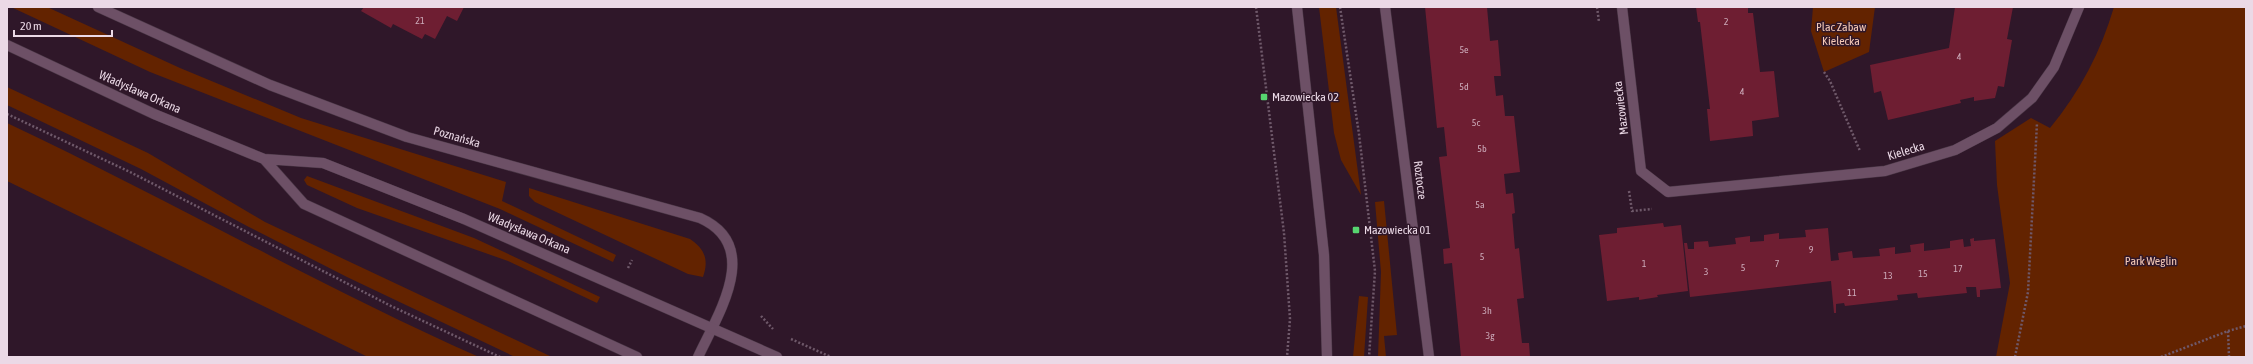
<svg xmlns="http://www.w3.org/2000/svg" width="2253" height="364" viewBox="0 0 2253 364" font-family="'Asap Condensed',sans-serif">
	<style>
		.green { fill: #632300 }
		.building { fill: #6e1e32 }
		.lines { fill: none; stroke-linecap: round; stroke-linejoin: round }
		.lane-casing { stroke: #493645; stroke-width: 11 }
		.street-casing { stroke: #493645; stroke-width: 11 }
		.secondary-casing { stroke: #493645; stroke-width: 11 }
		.path { stroke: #6f596a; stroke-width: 2.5; stroke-dasharray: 2 2; stroke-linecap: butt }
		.lane { stroke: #6d5066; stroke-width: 10 }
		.street { stroke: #6d5066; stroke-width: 10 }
		.secondary { stroke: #6d5066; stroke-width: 10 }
		.poi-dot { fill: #57d570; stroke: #2f1729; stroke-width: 1.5 }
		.labels { text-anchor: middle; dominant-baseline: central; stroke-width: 3; stroke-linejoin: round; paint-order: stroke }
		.number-label { font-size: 10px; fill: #ccaab9 }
		.park-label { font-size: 12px; fill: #f6cab7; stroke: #2f1729 }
		.street-label { font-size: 12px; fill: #ebd9e6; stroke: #2f1729 }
		.poi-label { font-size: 12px; fill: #ebd9e6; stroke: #2f1729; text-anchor: start }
	</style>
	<rect width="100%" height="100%" fill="#2f1729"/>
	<path class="green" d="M11 7H47L180 68 301 118 506 182 502 201 616 255 613 262 500 209 150 72Z
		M1319 7H1336L1361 195 1341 160 1334 133Z
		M1813 7H1875L1869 52 1824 72 1811 31Z
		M2114 7H2246V357H1996L2010 283 1997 185 1995 141 2031 118 2050 128C2080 92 2101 51 2114 7Z
		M7 87 148 153 265 222 552 357H515L347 277 247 226 141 169 7 105Z
		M7 123C166 198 319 286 479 357H368L7 181Z
		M307 176 474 238 600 297 597 303 508 261 357 208 307 185 304 180Z
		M529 188 690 239C705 249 709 260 703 277L688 274 535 202 529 196Z
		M1384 201 1397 335 1384 336 1386 357H1378L1381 272 1375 202Z
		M1359 296 1368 297 1364 357H1353Z"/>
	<path class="building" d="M364 7H464L457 21 447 16 435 39 425 34 422 39 393 24 391 28 361 11Z
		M1425 7H1487L1490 41 1498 40 1501 76H1494L1496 96 1503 95 1505 116H1514L1520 172 1504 174 1506 194 1513 193 1515 213 1512 214 1515 249 1519 248 1524 298 1517 299 1522 343H1529L1530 357H1461L1452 263 1444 264 1443 249 1450 248 1439 157 1447 156 1444 127 1437 128Z
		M1696 7H1748V13H1753L1760 72 1774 71 1779 117 1752 121 1753 136 1710 141 1707 109H1710L1700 22H1698Z
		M1955 7H2013L2007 39 2012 40 2004 87 1998 86 1995 98 1974 101V97L1960 100 1961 103 1888 120 1881 91 1874 93 1870 65 1949 48Z
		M1663 223 1664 227 1681 225 1688 291 1657 295 1658 297 1639 300V297L1607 301 1599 235 1617 233V228Z
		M1828 228 1831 261 1839 260 1838 253 1852 251 1853 258 1880 256 1879 249 1895 247V254L1911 252 1910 245 1924 243V251L1950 248V241L1963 239 1964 247 1971 246 1970 239 1974 238V241L1995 239 2001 288 1980 290V297H1977L1976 287H1966L1967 293 1918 298 1917 293 1897 295 1898 300 1845 306 1844 303 1836 304V313H1834L1831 281 1690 297 1684 243H1687L1688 249H1694V242L1708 241 1709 247 1736 244 1735 238 1750 236V242L1764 241V235L1779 233V239L1806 237 1805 230Z"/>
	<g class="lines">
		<defs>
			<path id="lane" d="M1385 7 1429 357
				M1622 7 1641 171 1668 192 1885 171 1955 150 1997 128 2032 98 2054 67 2079 7"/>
			<path id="street" d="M98 7 270 85 407 137 700 218C763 246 718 314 698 357"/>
			<path id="secondary" d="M1297 7 1324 255 1327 357
				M7 45 154 114 264 159 323 163 464 219 777 357
				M264 159 304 204 637 357"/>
		</defs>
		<use href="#lane" class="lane-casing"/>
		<use href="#street" class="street-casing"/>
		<use href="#secondary" class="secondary-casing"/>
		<path class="path" d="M1256 7 1284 233 1290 319 1287 357
			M1340 7 1359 134 1375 271 1369 357
			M1597 7 1599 22
			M1824 72 1830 81 1860 151
			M7 114 130 172 391 306 500 357
			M1629 191 1632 211 1652 209
			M628 268 632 260
			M761 316 773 329
			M2228 331 2246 326
			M791 339 831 357
			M2015 357 2028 292 2037 123
			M2161 357 2228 331 2229 357"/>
		<use href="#lane" class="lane"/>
		<use href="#street" class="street"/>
		<use href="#secondary" class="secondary"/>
	</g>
	<g class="poi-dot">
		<rect x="1260" y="93" width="8" height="8" rx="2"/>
		<rect x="1352" y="226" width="8" height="8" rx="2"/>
	</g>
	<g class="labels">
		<g class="number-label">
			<text x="420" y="20">21</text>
			<text x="1726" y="21">2</text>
			<text x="1464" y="49">5e</text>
			<text x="1959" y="56">4</text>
			<text x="1464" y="86">5d</text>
			<text x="1742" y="91">4</text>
			<text x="1476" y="122">5c</text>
			<text x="1482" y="148">5b</text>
			<text x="1480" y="204">5a</text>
			<text x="1811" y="249">9</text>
			<text x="1482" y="256">5</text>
			<text x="1644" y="263">1</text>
			<text x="1777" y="263">7</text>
			<text x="1743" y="267">5</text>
			<text x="1958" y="268">17</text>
			<text x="1706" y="271">3</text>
			<text x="1923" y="273">15</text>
			<text x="1888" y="275">13</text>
			<text x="1852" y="292">11</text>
			<text x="1487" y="310">3h</text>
			<text x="1490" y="335">3g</text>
		</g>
		<g class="park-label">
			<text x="1841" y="27">Plac Zabaw<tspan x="1841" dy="14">Kielecka</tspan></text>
			<text x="2151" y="261">Park Weglin</text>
		</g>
		<g class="street-label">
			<text transform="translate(140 92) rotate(24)">Władysława Orkana</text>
			<text transform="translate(1621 108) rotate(-97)">Mazowiecka</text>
			<text transform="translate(457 137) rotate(16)">Poznańska</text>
			<text transform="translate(1906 151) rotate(-17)">Kielecka</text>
			<text transform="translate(1420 180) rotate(83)">Roztocze</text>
			<text transform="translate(529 233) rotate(23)">Władysława Orkana</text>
		</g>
		<g class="poi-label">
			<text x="1272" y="97">Mazowiecka 02</text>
			<text x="1364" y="230">Mazowiecka 01</text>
		</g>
	</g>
	<rect width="2253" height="364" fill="none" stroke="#ebd9e6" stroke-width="16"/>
	<path d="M14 30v6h98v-6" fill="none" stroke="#ebd9e6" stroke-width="2"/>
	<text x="20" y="30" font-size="12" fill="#ebd9e6" stroke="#2f1729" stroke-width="3" paint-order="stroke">20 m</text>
</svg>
